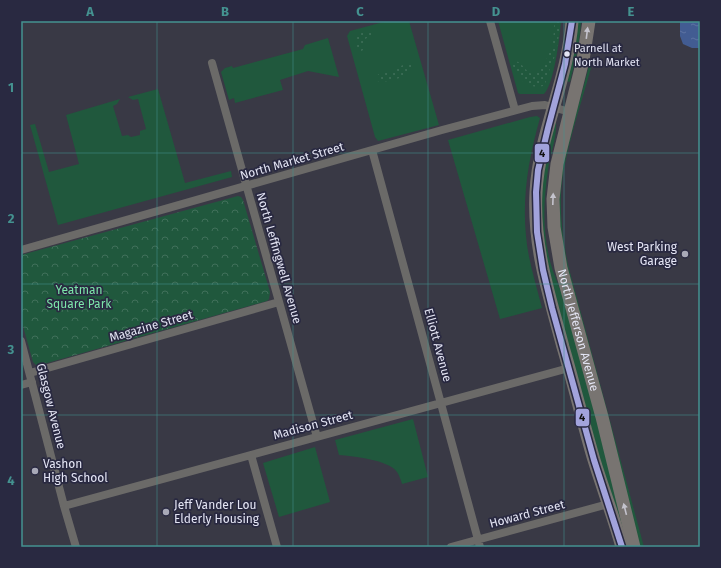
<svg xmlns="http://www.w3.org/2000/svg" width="721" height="568" viewBox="0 0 721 568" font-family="'Fira Sans',sans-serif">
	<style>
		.grass { fill: #20583d }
		.park { fill: url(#park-crowns) }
		.garden { fill: url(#garden-dots) }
		.water { fill: url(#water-ripples) }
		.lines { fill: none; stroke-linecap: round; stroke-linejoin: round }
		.street { stroke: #6b6a68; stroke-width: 8 }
		.primary { stroke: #787471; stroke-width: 13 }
		.bus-1-casing { stroke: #292941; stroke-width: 9 }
		.bus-1 { stroke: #a2a3dc; stroke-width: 6 }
		.oneway { fill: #c4c3cd }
		.grid { fill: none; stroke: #449290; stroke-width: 1; stroke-opacity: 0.55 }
		.bus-dot { fill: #e4e5f4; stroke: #292941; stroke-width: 1.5 }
		.poi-dot { fill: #a8a9b7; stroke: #292941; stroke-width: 1.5 }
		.labels { text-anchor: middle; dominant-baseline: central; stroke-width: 3.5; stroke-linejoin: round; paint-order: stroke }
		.bus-label { font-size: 11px; fill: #e4e5f4; stroke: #292941; text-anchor: start }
		.street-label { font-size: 12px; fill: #e4e5f4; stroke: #292941 }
		.poi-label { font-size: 12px; fill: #e4e5f4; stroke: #292941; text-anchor: start }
		.park-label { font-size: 12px; fill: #7ce5a9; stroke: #292941 }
		.line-badge { stroke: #292941; stroke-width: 1.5 }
		.pale-badge-label { font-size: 11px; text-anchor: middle; font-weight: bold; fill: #111 }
		.neatline { fill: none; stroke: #449290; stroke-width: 1.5 }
		.grid-label { font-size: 13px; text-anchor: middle; font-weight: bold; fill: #449290 }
	</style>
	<defs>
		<pattern id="park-crowns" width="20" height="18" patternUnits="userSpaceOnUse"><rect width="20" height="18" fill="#20583d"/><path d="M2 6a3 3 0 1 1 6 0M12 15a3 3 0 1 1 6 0" fill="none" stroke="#40705a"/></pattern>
		<pattern id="garden-dots" width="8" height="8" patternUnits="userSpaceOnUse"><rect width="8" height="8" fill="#20583d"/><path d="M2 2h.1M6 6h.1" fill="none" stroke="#40705a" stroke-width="1.8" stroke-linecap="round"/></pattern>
		<pattern id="water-ripples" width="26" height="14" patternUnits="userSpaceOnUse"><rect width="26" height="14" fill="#425c92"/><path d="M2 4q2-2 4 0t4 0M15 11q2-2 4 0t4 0" fill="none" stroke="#5d73a2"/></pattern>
	</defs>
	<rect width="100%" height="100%" fill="#393945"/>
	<path class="grass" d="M387 21H409L439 125 378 141 375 137 347 36 350 31Z
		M498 21H561C560 37 554 84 544 94H520L518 93Z
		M576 21H581C580 42 575 62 570 82L566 81Z
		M328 38 339 77 308 71 280 80 283 90 235 103 234 98 229 100 221 72 225 68 232 66 233 68 303 49 305 45Z
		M590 61H592L591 68C580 108 564 153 561 193 560 218 563 241 568 265L644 547H639L566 265C562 243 558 221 559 198 561 153 580 105 590 61Z
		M158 89 185 183 231 171 232 177 58 225 30 125 35 124 49 172 79 164 66 115 120 99 117 104 113 106 122 136 128 135 131 137 140 135V131L146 129 138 99 133 100 128 97Z
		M537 116 540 118C529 157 522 195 526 236 528 260 536 284 542 308L500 319 448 140 530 117Z
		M554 122H556C557 139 550 154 548 170 543 203 542 239 553 271 557 282 561 292 566 302L629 547 597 452 542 245V180Z
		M413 419 428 477 402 484C401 480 399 475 397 472 389 460 353 456 339 455L335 440Z
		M315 447 330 502 279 517 263 463Z"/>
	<path class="park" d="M238 196 241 197 243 200 270 292 269 299 267 301 40 365H36L33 362 21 319V255Z"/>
	<path class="garden" d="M554 21H560C559 38 557 54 550 69 547 75 548 81 543 86 527 90 516 77 512 63L514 60 520 63 529 73C547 77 556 34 554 21Z
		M366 32 371 33V35L364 40 363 50 360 52 358 51C356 44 354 40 357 34Z
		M405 64H411L414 67C409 77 384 85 375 80V77L379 74 389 72Z"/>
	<path class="water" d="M680 21H700V48H692L683 44 680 36Z"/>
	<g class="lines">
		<path class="street" d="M490 21 515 110
			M212 63 317 437
			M372 150 480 547
			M21 250 442 130 532 106 545 105 570 112
			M21 341 64 506 76 547
			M30 373 279 302
			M21 385 32 382
			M251 455 277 547
			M64 506 569 368
			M451 547 608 504"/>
		<g class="primary">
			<path d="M572 21C568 80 539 134 536 192 533 247 549 294 563 347 574 384 583 423 594 460 603 489 614 518 622 547"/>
			<path id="s1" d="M589 21 583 60 557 164 553 199 554 227 561 268 602 417 634 547"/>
		</g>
		<defs>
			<path id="bus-1" d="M572 21 565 64 548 128 538 170 536 192 537 232 543 270 552 308 594 460 622 547"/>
		</defs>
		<use href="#bus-1" class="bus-1-casing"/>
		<use href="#bus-1" class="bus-1"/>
	</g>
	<defs><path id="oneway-solid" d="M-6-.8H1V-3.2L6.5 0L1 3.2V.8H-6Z"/></defs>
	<g class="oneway">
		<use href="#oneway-solid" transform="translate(587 33) rotate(-83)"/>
		<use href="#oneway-solid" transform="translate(553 199) rotate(-88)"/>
		<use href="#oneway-solid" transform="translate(625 509) rotate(-104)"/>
	</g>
	<path class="grid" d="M157 21V547M293 21V547M428 21V547M564 21V547M21 153H700M21 284H700M21 415H700"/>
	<circle class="bus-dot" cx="567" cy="54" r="3.5"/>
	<g class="poi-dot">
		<circle cx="685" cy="254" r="4"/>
		<circle cx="35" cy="471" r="4"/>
		<circle cx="166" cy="512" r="4"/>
	</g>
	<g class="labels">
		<g class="bus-label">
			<text x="574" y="48">Parnell at<tspan x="574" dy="14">North Market</tspan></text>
		</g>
		<g class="street-label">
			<text transform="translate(292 161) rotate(-16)">North Market Street</text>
			<text transform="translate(279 258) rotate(74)">North Leffingwell Avenue</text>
			<text transform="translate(151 326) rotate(-16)">Magazine Street</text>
			<text stroke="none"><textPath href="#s1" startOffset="316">North Jefferson Avenue</textPath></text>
			<text transform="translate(438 345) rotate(75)">Elliott Avenue</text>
			<text transform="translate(51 406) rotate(76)">Glasgow Avenue</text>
			<text transform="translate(313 425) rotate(-15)">Madison Street</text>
			<text transform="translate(527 514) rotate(-15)">Howard Street</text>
		</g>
		<g class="poi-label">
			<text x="677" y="247" text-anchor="end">West Parking<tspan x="677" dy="14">Garage</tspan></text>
			<text x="43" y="464">Vashon<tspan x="43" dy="14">High School</tspan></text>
			<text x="174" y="505">Jeff Vander Lou<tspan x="174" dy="14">Elderly Housing</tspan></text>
		</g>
		<g class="park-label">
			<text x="79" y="290">Yeatman<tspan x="79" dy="14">Square Park</tspan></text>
		</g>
	</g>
	<g class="line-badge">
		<rect x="534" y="143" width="16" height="20" rx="4" fill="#a2a3dc"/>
		<rect x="575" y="408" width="15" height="19" rx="4" fill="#a2a3dc"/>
	</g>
	<g class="pale-badge-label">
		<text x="542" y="157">4</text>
		<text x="582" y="421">4</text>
	</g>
	<rect width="721" height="568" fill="none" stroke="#292941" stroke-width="44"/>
	<rect x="22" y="22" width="677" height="524" class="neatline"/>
	<g class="grid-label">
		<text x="90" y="16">A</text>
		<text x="225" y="16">B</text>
		<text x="360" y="16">C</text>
		<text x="496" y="16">D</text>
		<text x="631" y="16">E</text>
		<text x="11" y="92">1</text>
		<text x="11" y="223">2</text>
		<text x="11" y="354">3</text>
		<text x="11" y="485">4</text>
	</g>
</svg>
